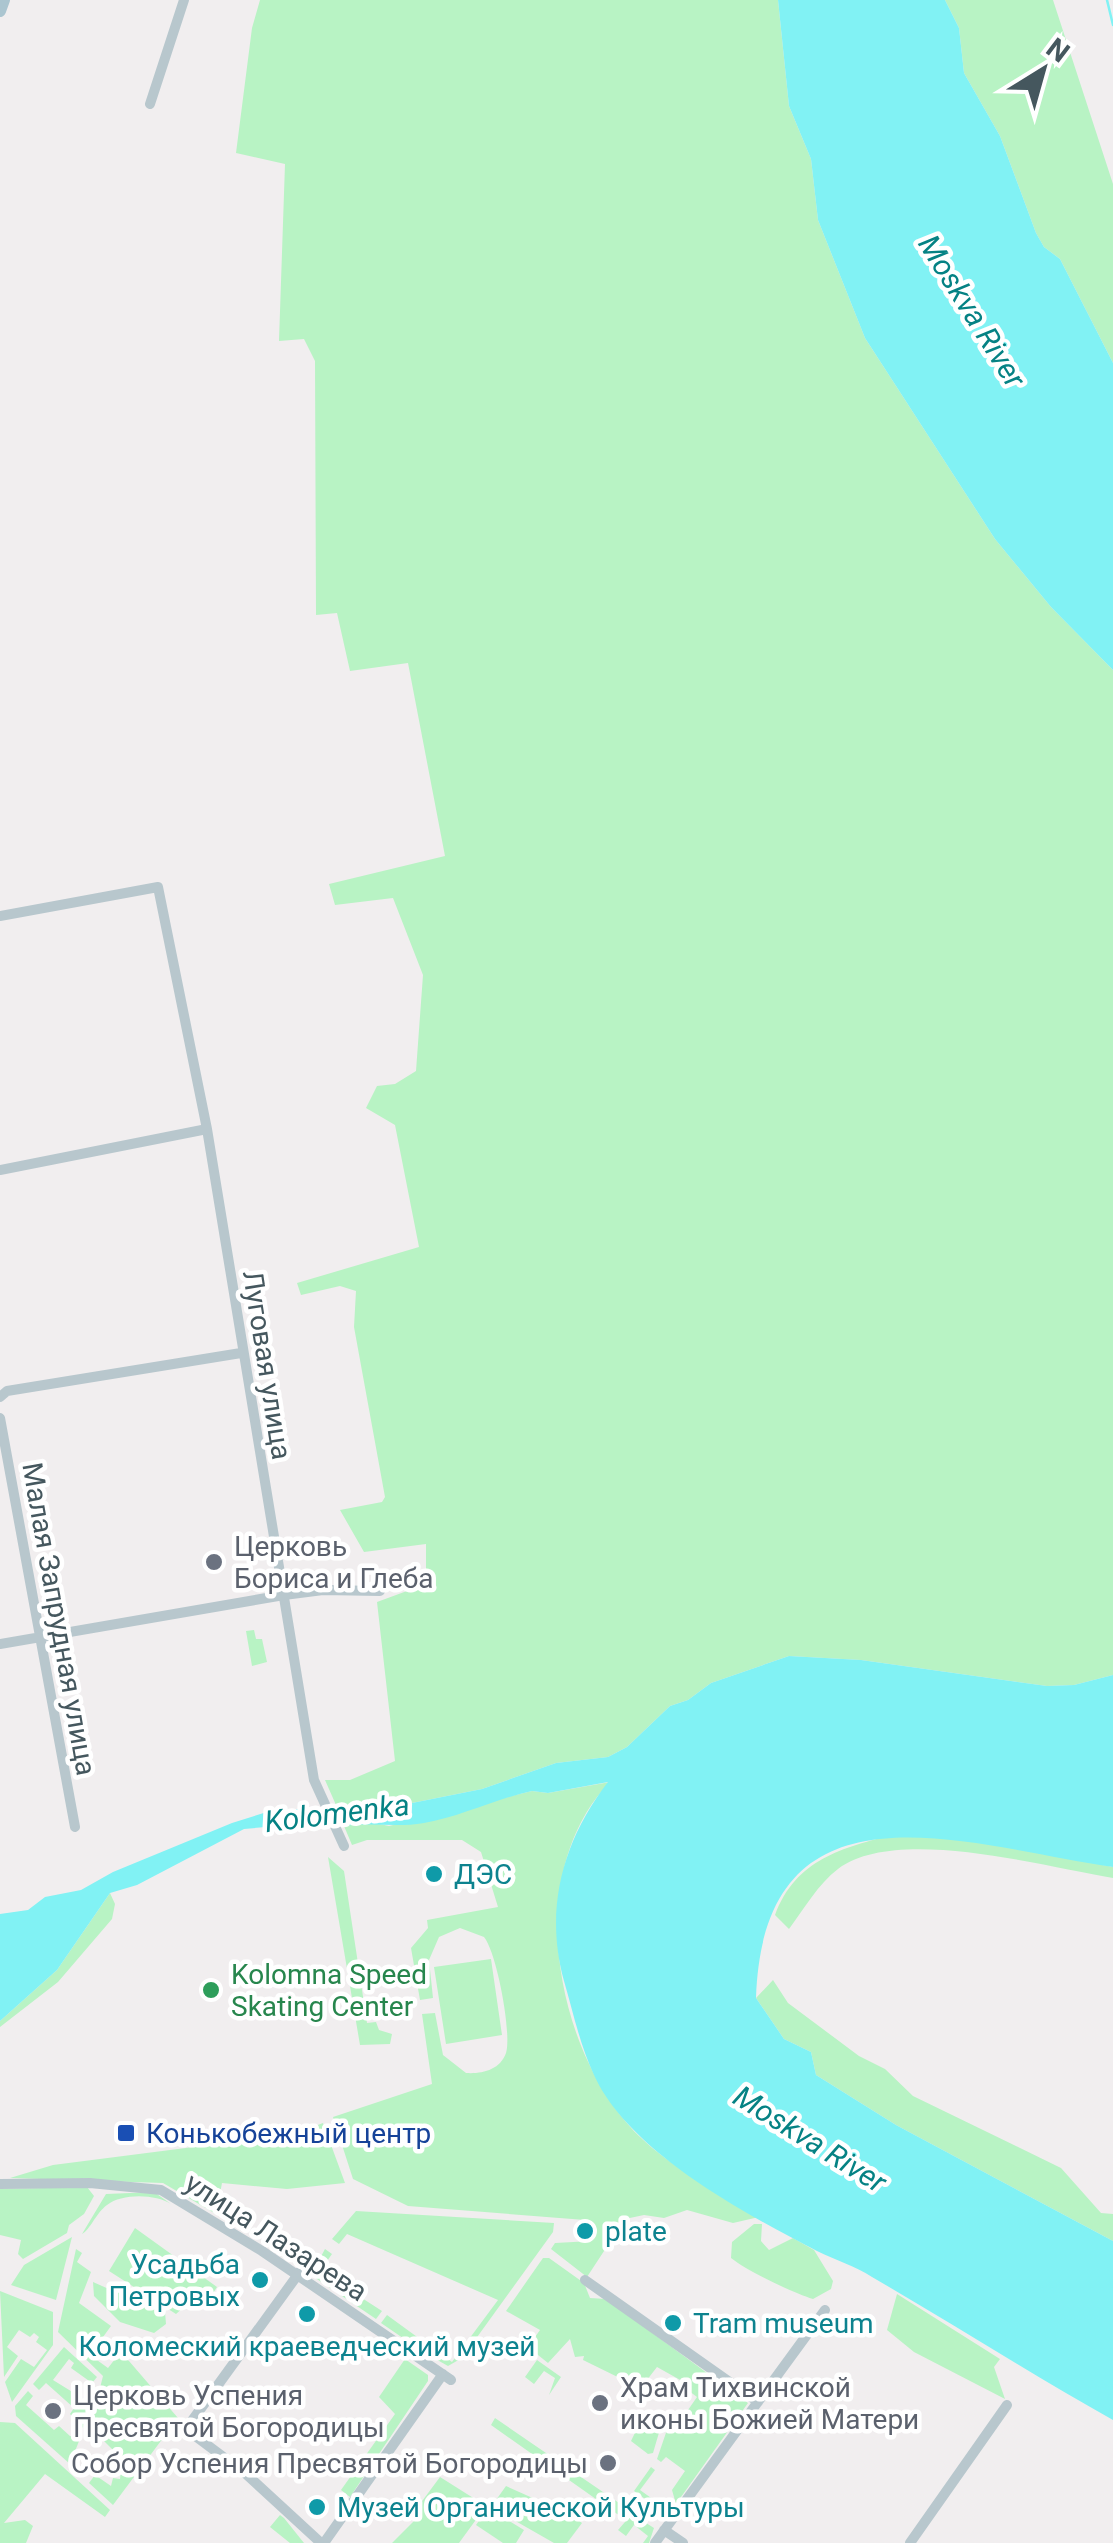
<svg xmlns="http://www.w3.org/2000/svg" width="1113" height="2543" viewBox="0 0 1113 2543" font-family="Roboto,sans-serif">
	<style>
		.green { fill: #b8f3c4 }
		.water { fill: #81f2f4 }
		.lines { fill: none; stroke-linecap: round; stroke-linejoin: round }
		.stream { stroke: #81f2f4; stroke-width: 2.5 }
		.minor { stroke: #b8c7cd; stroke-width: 10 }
		.major { stroke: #abc5d0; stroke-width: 12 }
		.worship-dot { fill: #6b7280; stroke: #fff; stroke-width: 4 }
		.culture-dot { fill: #0f9aa8; stroke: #fff; stroke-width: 4 }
		.leisure-dot { fill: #2e9e5b; stroke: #fff; stroke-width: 4 }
		.transit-dot { fill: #1a4fb4; stroke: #fff; stroke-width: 4 }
		.labels { text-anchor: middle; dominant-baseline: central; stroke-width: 9; stroke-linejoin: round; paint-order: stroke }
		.street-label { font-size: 28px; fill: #45575e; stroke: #fff }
		.worship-label { font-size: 28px; fill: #5b616d; stroke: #fff; text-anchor: start }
		.culture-label { font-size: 28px; fill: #0d838f; stroke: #fff; text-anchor: start }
		.leisure-label { font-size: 28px; fill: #27864d; stroke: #fff; text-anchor: start }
		.transit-label { font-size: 28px; fill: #164399; stroke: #fff; text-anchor: start }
		.water-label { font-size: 30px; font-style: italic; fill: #058284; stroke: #fff }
	</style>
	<rect width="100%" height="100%" fill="#f1eeef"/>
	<path class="green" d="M260 0H778L789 106 811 159 818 220 865 338 995 539 1051 607 1113 670V1675L1074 1685 1047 1686 861 1660 789 1656 711 1683 688 1700 670 1706 627 1747 608 1757 556 1763 482 1789 382 1809 336 1805 325 1780H350L395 1761 377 1602 426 1584V1544L364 1552 340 1510 382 1502 385 1497 354 1327 356 1291 340 1286 301 1295 297 1283 419 1247 395 1125 366 1108 377 1086 395 1084 416 1071 423 975 393 898 335 905 329 884 445 856 408 663 350 671 337 613 316 615 315 361 304 339 279 341 285 164 236 153 252 28Z
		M945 0H1053L1113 184V363L1060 259 1044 247 1036 233 1000 136 964 73 959 28Z
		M254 1630 256 1639H262L267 1662 252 1666 246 1631Z
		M610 1782C521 1873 555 2053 639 2136 673 2169 719 2192 759 2217L733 2223 687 2210 664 2218 644 2215 625 2219 587 2277 551 2249 555 2243 592 2241 596 2228 585 2220 408 2206 353 2179 333 2117 432 2084 422 2014 435 2013 443 2055 466 2073C482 2074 500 2070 506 2053 512 2034 497 1953 484 1937L460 1928 439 1937 429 1960 433 1998 420 2000 411 1948 428 1928 427 1920 498 1907 481 1852 462 1840H367L352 1845 344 1826 365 1821 389 1826 532 1791 548 1793Z
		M895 1834 984 1841 1113 1867V1878C1045 1867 896 1825 838 1869 818 1884 804 1909 789 1929L775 1915C796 1859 842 1848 895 1834Z
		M328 1857 344 1871 367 2023 376 2022 379 2030 392 2034 390 2044 360 2045Z
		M110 1893 115 1904 112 1919 58 1982 0 2027V2021L57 1970Z
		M491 1959 502 2035 446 2044 434 1967Z
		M773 1980 788 2003 859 2056 885 2069 913 2096 1061 2168 1101 2213 1113 2214V2241L896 2125 816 2075 811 2052 784 2039 756 1998Z
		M323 2123 345 2183 287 2189 222 2183 216 2214 163 2183 10 2178 53 2165 294 2134Z
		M87 2187 94 2196 84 2214 69 2225 67 2233 23 2259 18 2254 21 2240 0 2235V2189Z
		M154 2192 171 2204C156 2194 122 2193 107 2205 96 2213 90 2230 82 2234L106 2194Z
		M356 2211 554 2223 553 2232 462 2358 448 2366 425 2353 430 2346 452 2362 498 2300 347 2234 339 2244 332 2239Z
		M754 2224H762L761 2241 769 2250 793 2238 814 2250 833 2281 831 2289 813 2299C791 2292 749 2272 731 2258L732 2242Z
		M135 2228 217 2287 210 2298 201 2292 176 2314 109 2271Z
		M72 2237 56 2300 11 2285 24 2265Z
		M76 2249 82 2253 77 2262 91 2272 79 2303 111 2326 90 2355 108 2368 119 2354 129 2361 178 2418 113 2505 89 2483 95 2475 111 2486 113 2478 120 2479 121 2469 129 2466 103 2440 97 2446 88 2436 103 2376 58 2332Z
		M325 2249 332 2254 320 2271 382 2311 376 2319 311 2275Z
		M543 2258H549L584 2283 590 2298 606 2299 748 2403 676 2504 672 2490 685 2471 666 2457 661 2462 657 2459 669 2424 683 2423 679 2410H688L697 2397 681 2385 682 2381 657 2367 643 2385 636 2386 583 2360 584 2356 575 2357 570 2339 548 2363 528 2347 540 2330 506 2311Z
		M93 2282 111 2290 132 2288 165 2312 166 2324 154 2333 120 2322 94 2296Z
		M0 2291 53 2312V2345L12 2402 5 2382 21 2359 34 2367 47 2350 36 2342 39 2337 34 2333 30 2337 19 2330 7 2347 18 2356 4 2377Z
		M897 2294 1000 2359 994 2367 1005 2399 914 2352 887 2330Z
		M387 2315 424 2342 419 2349 381 2323Z
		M64 2347 97 2377 92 2383 71 2368 74 2363 69 2359 53 2380 87 2401 83 2428 70 2414 74 2408 46 2383 39 2390 33 2384Z
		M405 2359 428 2375V2381L350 2497 341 2490 395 2414 379 2397Z
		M537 2360 561 2377 549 2395 555 2378 544 2371 534 2384 525 2377Z
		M28 2391 33 2396 26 2405 54 2430 59 2426 70 2436H81L70 2464 16 2416 15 2406Z
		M646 2410 663 2419 653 2453 648 2454 631 2441Z
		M495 2418 619 2503 620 2516 491 2425Z
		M0 2422 15 2423 110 2510 105 2517 45 2474 4 2523 25 2520 33 2526 26 2543H0Z
		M651 2467 655 2470 640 2490 661 2505 670 2502 672 2511 666 2518 646 2509 648 2501 634 2491Z
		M440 2477 486 2506 459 2543H392L416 2519 414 2512Z
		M506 2486 573 2516 582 2523 567 2543H554L491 2507Z
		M488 2508 524 2530 516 2543H503L476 2525Z
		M632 2514 654 2528 649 2543H643L648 2536 634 2525 626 2536 618 2530Z
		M280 2515 284 2518 304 2543H290L270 2527Z"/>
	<path class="water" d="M778 0H945L959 28 964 73 1000 136 1036 233 1044 247 1060 259 1113 363V670L1051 607 995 539 865 338 818 220 811 159 789 106Z
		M789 1656 861 1660 1047 1686 1074 1685 1113 1675V1867C967 1846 764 1769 756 1998L784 2039 811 2052 816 2075 896 2125 1113 2241V2420C1031 2374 953 2324 872 2277 855 2266 835 2260 817 2251 744 2213 629 2152 594 2075 580 2045 573 2012 564 1981 544 1909 563 1840 608 1782L548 1793 532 1791C495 1799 460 1817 424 1823 396 1828 371 1822 344 1826L336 1805 382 1809 482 1789 556 1763 608 1757 627 1747 670 1706 688 1700 711 1683Z
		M317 1808 323 1822 244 1829 137 1885 110 1893 57 1970 0 2021V1914L28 1910 45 1897 81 1890 113 1872 232 1823 270 1811Z"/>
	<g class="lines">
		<path class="stream" d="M1107 0 1113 25"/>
		<path class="minor" d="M150 104 184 0
			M0 916 158 887 207 1129 314 1780 344 1846
			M0 1170 207 1129
			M0 1397 7 1391 241 1353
			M0 1418 75 1827
			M0 1644 284 1595 323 1590 380 1591
			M0 2184 90 2183 161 2190 262 2251 451 2380
			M307 2262 186 2429 246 2474 321 2543
			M585 2280 758 2402
			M664 2530 683 2543
			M324 2543 443 2374
			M655 2543 825 2310
			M910 2543 1007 2405"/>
		<path class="major" d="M0 11 4 0"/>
	</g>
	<g class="worship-dot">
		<circle cx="214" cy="1562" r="10"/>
		<circle cx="600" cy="2403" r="10"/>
		<circle cx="53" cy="2411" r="10"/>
		<circle cx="608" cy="2463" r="10"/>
	</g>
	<g class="culture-dot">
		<circle cx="434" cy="1874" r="10"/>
		<circle cx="585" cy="2231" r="10"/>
		<circle cx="260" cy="2280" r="10"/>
		<circle cx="307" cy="2314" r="10"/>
		<circle cx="673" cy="2323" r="10"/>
		<circle cx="317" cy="2507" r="10"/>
	</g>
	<circle class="leisure-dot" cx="211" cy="1990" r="10"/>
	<rect class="transit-dot" x="116" y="2123" width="20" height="20" rx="5"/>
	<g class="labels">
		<g class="street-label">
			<text transform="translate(267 1365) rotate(81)">Луговая улица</text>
			<text transform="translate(59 1619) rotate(80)">Малая Запрудная улица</text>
			<text transform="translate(276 2237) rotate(33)">улица Лазарева</text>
		</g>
		<g class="worship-label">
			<text x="234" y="1546">Церковь<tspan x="234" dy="32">Бориса и Глеба</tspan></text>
			<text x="620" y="2387">Храм Тихвинской<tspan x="620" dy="32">иконы Божией Матери</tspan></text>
			<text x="73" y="2395">Церковь Успения<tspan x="73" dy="32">Пресвятой Богородицы</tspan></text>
			<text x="588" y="2463" text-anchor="end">Собор Успения Пресвятой Богородицы</text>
		</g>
		<g class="culture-label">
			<text x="454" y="1874">ДЭС</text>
			<text x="605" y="2231">plate</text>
			<text x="240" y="2264" text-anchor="end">Усадьба<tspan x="240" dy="32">Петровых</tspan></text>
			<text x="693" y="2323">Tram museum</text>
			<text x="307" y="2346" text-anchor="middle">Коломеский краеведческий музей</text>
			<text x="337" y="2507">Музей Органической Культуры</text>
		</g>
		<g class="leisure-label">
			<text x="231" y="1974">Kolomna Speed<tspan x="231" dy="32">Skating Center</tspan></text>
		</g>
		<g class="transit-label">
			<text x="146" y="2133">Конькобежный центр</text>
		</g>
		<g class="water-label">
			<text transform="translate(972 311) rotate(58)">Moskva River</text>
			<text transform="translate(337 1813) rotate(-7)">Kolomenka</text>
			<text transform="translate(810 2139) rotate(32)">Moskva River</text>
		</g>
	</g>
	<g transform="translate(1043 70) rotate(37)" stroke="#ffffff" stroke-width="8" paint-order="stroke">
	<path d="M0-8L18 38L0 25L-18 38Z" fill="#45575e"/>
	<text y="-15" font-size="28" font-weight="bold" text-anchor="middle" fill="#45575e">N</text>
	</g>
</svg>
